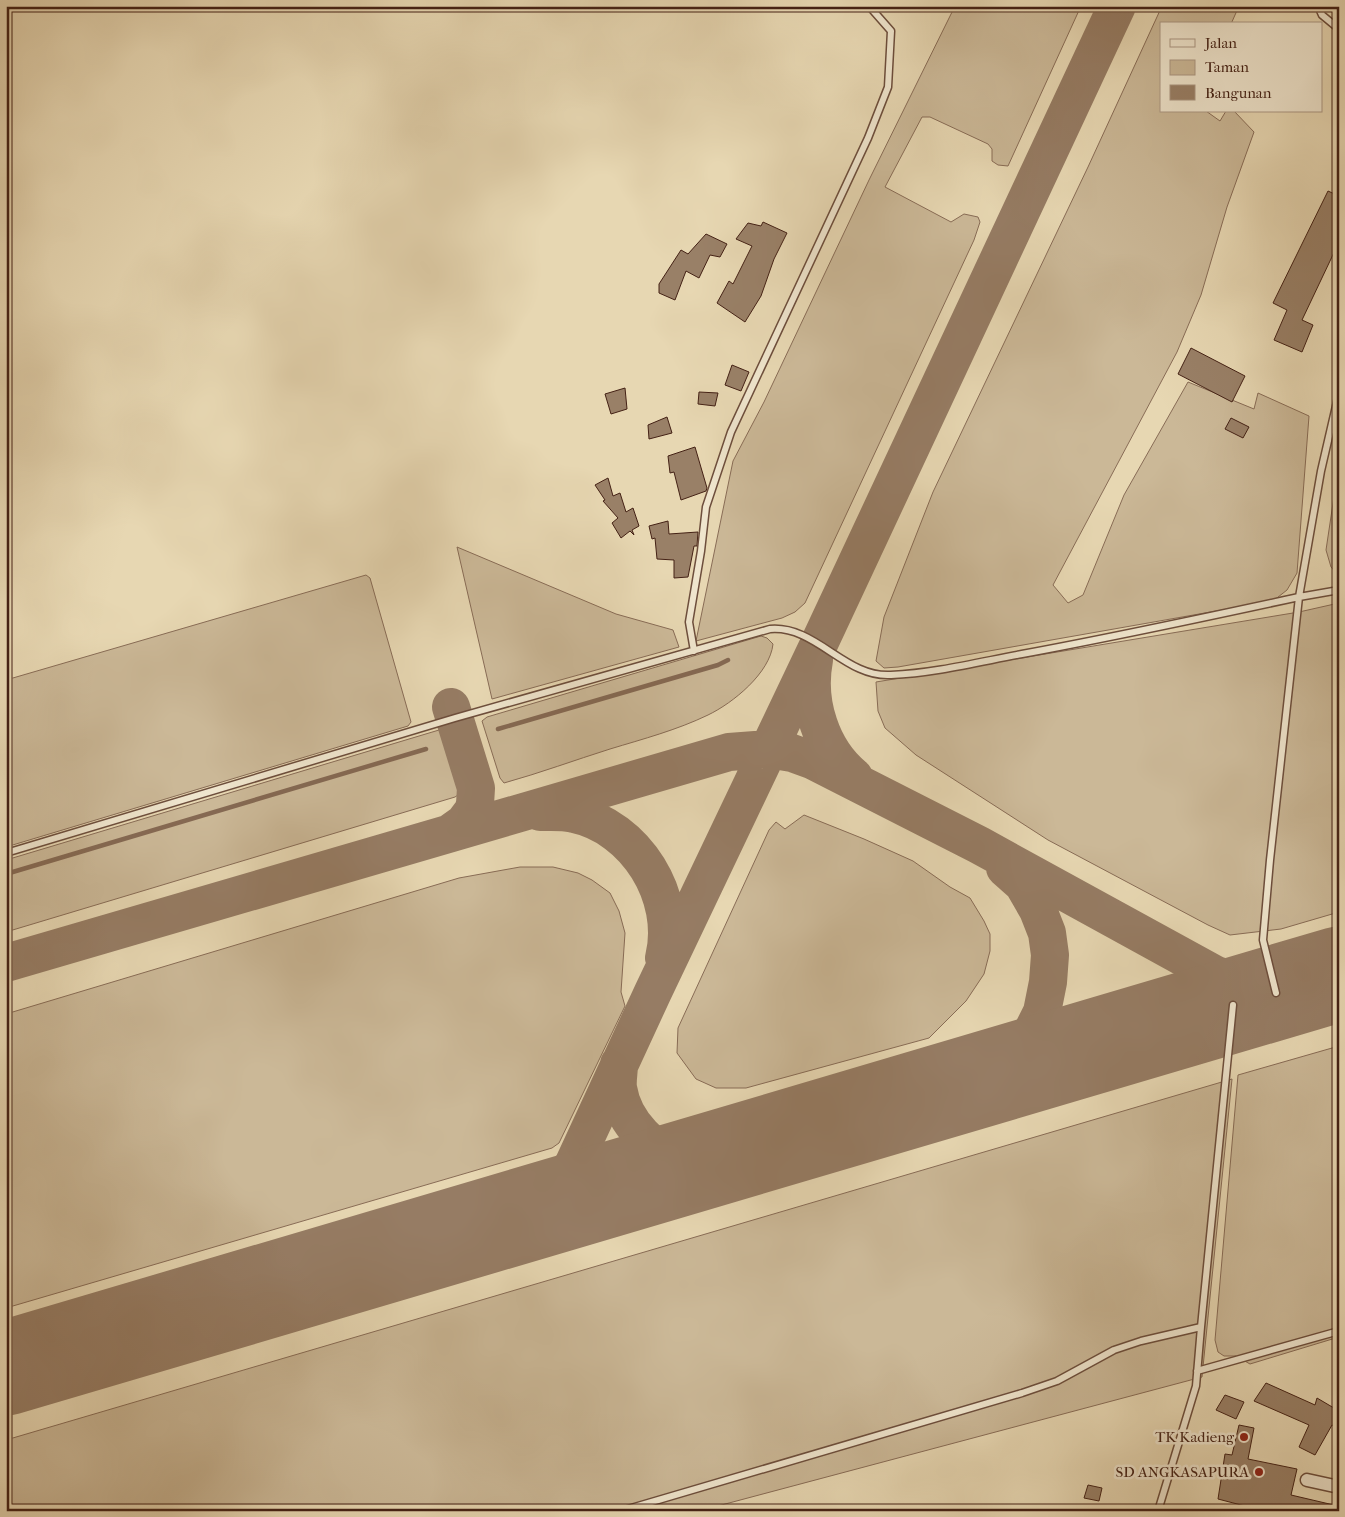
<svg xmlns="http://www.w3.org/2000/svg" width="1345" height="1517" viewBox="0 0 1345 1517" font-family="'IM FELL French Canon',serif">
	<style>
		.green { fill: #cbb897; stroke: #886c56 }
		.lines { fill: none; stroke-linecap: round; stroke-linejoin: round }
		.stream { stroke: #856953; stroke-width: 4.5 }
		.taxiway { stroke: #967c64; stroke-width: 38 }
		.runway { stroke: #967c64; stroke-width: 95 }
		.building { fill: #998067; stroke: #442115 }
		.service-casing { stroke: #6d4e3c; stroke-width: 9 }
		.minor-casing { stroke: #6d4e3c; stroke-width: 15 }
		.service { stroke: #efe5cd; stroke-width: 6 }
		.minor { stroke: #efe5cd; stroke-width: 12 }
		.poi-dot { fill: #8f2418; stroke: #efe5cd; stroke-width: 2 }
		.labels { text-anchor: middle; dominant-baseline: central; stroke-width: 5; stroke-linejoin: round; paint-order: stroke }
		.poi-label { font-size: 15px; fill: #442115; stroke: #efe5cd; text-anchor: end }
	</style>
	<rect width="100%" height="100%" fill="#e7d7b2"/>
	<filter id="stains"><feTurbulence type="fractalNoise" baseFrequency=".004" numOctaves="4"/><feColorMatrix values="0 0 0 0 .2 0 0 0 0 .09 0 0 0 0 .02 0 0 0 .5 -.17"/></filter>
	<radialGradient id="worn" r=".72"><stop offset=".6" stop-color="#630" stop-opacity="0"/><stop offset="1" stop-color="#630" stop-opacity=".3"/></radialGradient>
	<path class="green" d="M955 6H1081L1008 166 998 165 992 161V149L988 144 930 117H922L885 187 951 222 964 214 978 217 980 222 974 240 805 603 795 612 782 618 696 641 733 461 764 402 869 180Z
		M1162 6H1239L1231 24H1161V111H1206L1220 121 1226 111H1234L1254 132 1227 207 1201 295 1177 352 1053 585 1068 603 1083 595 1124 495 1188 382 1254 409 1258 393 1309 416 1297 573 1287 590 1273 601 898 667 884 668 876 661 884 617 933 492 1088 167Z
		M1339 463V576L1331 567 1326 550Z
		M457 547 616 614 673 630 679 647 492 699Z
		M366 575 370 578 411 722 408 726 6 847V680Z
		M1339 603V912L1281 929 1230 935 1208 925 1048 840 916 755 885 728 878 711 876 682 1299 612Z
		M761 636 767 638 773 644C770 673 733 703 708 715 677 730 643 739 610 749 575 760 540 773 504 783L500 778 482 721 487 717Z
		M439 730 448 737 456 771 462 785 461 793 455 797 6 932V860Z
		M804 815 864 839 913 861 950 887 970 898 984 921 990 934V951L984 974 966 1001 929 1038 746 1088H716L696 1079 677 1053 678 1028 769 830 776 822 785 829Z
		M520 867H553L578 873 592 880 610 893 619 911 625 933 621 992 625 1006 559 1143 552 1148 6 1308V1014L459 878Z
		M1339 1046V1337L1250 1364 1236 1356H1224L1218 1352 1215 1340 1238 1075Z
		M1232 1079 1202 1377 699 1511H6V1440Z"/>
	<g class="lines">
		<path class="stream" d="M498 729 718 665 728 660
			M6 874 426 749"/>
		<path class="taxiway" d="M814 660C806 702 821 750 854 777
			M540 812C551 812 563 811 574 814 636 827 679 897 664 958
			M450 833 464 823 473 811 475 804 476 788 451 707
			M6 963 729 752 768 749 792 753 814 761 979 845 1214 974 1247 986 1276 993
			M619 1064C619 1072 617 1080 618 1088 624 1127 654 1148 686 1167
			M977 1081 1011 1060 1030 1036 1042 1012 1048 982 1050 955 1047 933 1038 910 1023 884 1005 868
			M520 1216 546 1203 560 1188 574 1163 653 992 817 648 1117 6"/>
		<path class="runway" d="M6 1368 1339 974"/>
	</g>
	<path class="building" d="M1328 191 1339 196V242L1302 320 1313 325 1302 352 1274 340 1287 310 1273 303Z
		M763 222 787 233 774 259 761 296 745 322 717 303 729 281 733 284 752 246 736 239 748 223 761 226Z
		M706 234 727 244 720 257 710 255 699 278 686 271 675 300 659 293V284L681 250 688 254Z
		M1191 348 1245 376 1232 402 1178 374Z
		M732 365 749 372 741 391 725 385Z
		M625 388 627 409 611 414 605 394Z
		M699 392 718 393 715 406 698 404Z
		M667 417 672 433 649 439 648 425Z
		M1231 418 1249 427 1243 438 1225 429Z
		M695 447 707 488 706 491 681 500 674 472 670 473 668 456Z
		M608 478 613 496 620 493 626 512 633 508 639 526 632 530 634 535 630 531 621 538 612 523 618 518 603 501 605 500 595 485Z
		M668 521 669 534 698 532 697 546H694L688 577 674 578V560L657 559 655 538 652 539 649 526Z
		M1266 1383 1315 1405 1317 1398 1339 1411 1334 1426 1332 1425 1315 1455 1299 1447 1309 1425 1254 1401Z
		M1225 1395 1244 1402 1236 1419 1216 1410Z
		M1239 1425 1254 1428 1248 1459 1297 1469 1291 1495 1338 1506 1337 1511H1264L1218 1499 1225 1454 1232 1455Z
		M1088 1485 1102 1488 1099 1501 1084 1498Z"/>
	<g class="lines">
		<defs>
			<path id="service" d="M1318 6 1322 15 1339 29
				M1339 393 1321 471 1299 597 1339 590
				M694 651 689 622 701 551 706 507 731 432 868 138 888 87 891 31 869 6
				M6 853 455 718 770 629C816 625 845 678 891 675 935 673 979 662 1022 654 1114 637 1207 617 1299 597L1270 860 1263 940 1276 993
				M1197 1371 1339 1331
				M621 1511 1022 1393 1057 1381 1114 1350 1141 1341 1201 1327 1233 1005
				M1158 1511 1196 1386 1201 1327"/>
			<path id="minor" d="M1307 1480 1339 1487"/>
		</defs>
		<use href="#service" class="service-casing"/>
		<use href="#minor" class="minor-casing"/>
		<use href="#service" class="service"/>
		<use href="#minor" class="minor"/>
	</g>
	<g class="poi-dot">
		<circle cx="1244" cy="1437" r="5"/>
		<circle cx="1259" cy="1472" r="5"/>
	</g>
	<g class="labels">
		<g class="poi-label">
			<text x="1234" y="1437">TK Kadieng</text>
			<text x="1249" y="1472">SD ANGKASAPURA</text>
		</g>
	</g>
	<rect width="1345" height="1517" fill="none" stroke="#e7d7b2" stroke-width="25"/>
	<rect x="8" y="8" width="1330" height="1502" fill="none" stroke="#442115" stroke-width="2.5"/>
	<rect x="12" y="12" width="1320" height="1492" fill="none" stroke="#442115"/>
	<rect x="1160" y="22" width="162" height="90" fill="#efe5cd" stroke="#ab9783"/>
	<rect x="1170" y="39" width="25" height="8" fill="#efe5cd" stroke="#ab9783"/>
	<text x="1205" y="48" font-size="15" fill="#442115">Jalan</text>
	<rect x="1170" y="60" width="25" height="15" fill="#cbb897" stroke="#ab9783"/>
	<text x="1205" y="72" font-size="15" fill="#442115">Taman</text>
	<rect x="1170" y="85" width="25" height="15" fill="#998067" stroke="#ab9783"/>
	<text x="1205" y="98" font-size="15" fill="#442115">Bangunan</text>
	<rect width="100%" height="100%" filter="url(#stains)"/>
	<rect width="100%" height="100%" fill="url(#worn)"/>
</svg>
